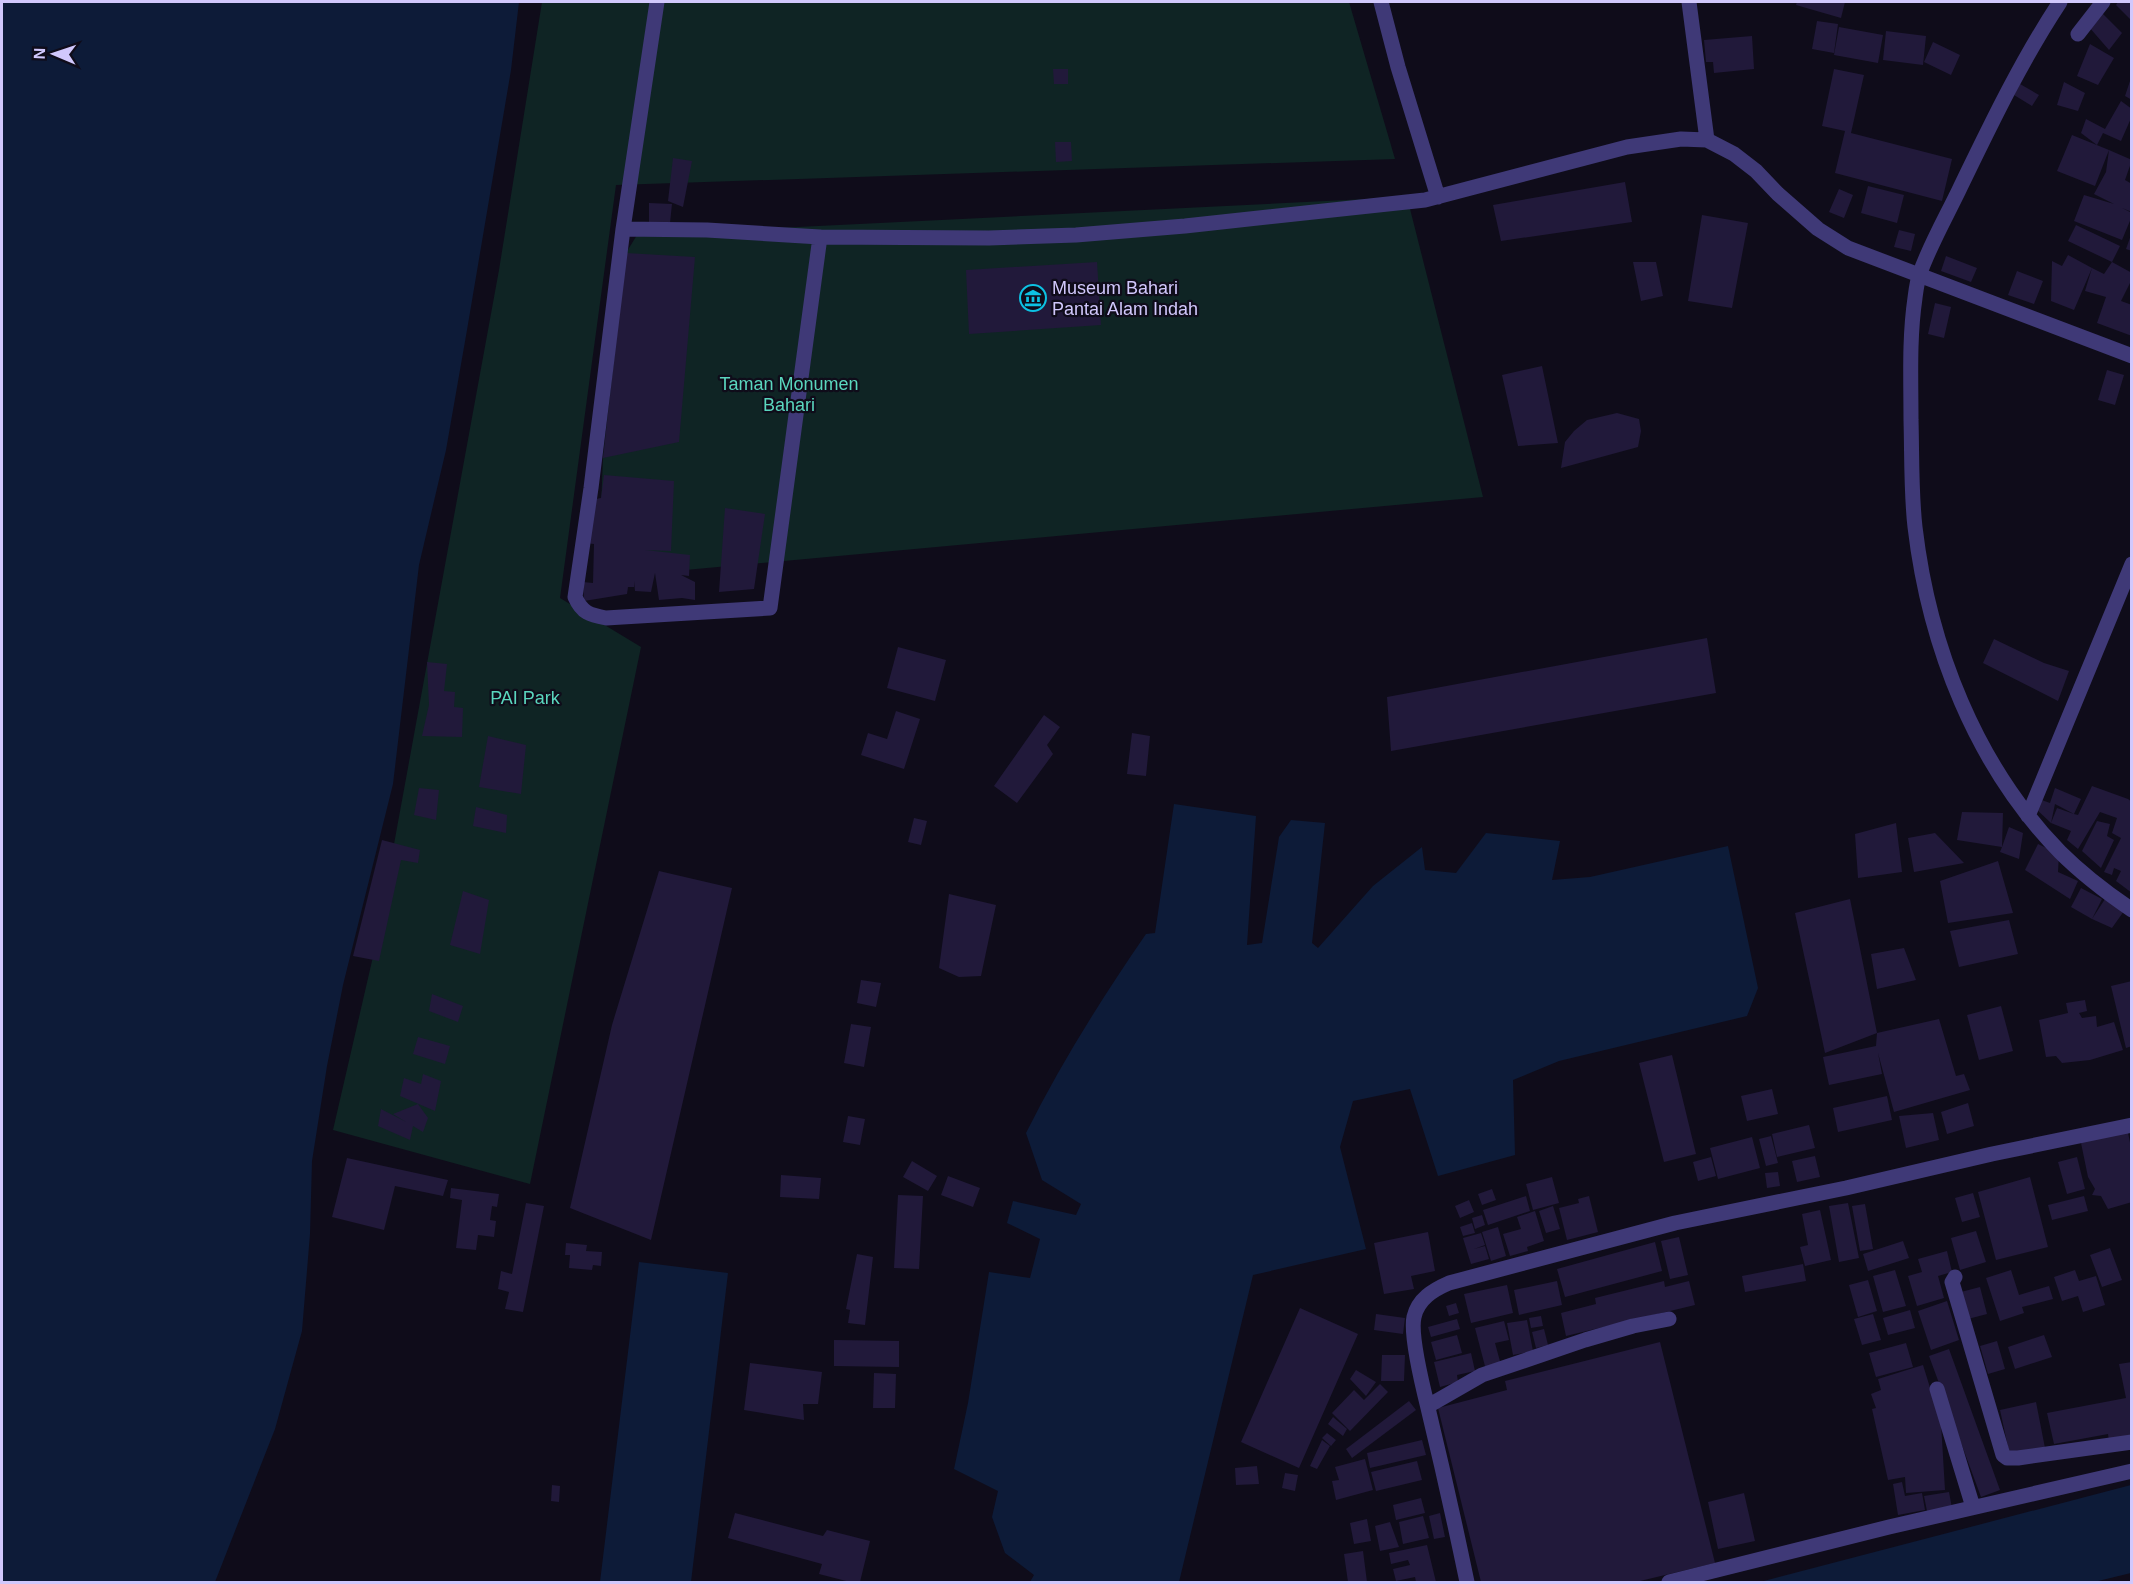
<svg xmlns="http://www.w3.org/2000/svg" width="2133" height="1584" viewBox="0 0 2133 1584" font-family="Arial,sans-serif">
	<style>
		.green { fill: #0f2424 }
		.water { fill: #0d1b38 }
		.building { fill: #21193a; fill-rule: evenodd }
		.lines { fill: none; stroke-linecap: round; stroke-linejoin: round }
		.minor { stroke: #3f3977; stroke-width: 15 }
		.labels { text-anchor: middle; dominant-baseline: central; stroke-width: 4.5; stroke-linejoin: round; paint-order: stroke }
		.poi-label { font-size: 18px; fill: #d1c8fc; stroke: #0f0c1a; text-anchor: start }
		.park-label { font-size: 18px; fill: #5ad6be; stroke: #0f0c1a }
	</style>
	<rect width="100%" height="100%" fill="#0f0c1a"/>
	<path class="green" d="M542 2H1349L1395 159 616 185 560 598 641 647 530 1184 333 1130 375 948 499 270Z
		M1407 197 1483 497 598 578 603 458 626 253 637 235Z"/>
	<path class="water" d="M2 2H519L511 70 467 330 446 450 419 565 393 784 343 985 327 1066 312 1161 310 1234 302 1331 275 1429 215 1582H2Z
		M1174 804 1256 816 1247 945 1262 943 1279 837 1291 820 1325 823 1312 943 1318 948 1373 886 1422 847 1425 870 1456 873 1486 833 1560 841 1552 880 1590 877 1728 846 1758 988 1747 1016 1559 1061 1513 1080 1515 1155 1438 1176 1410 1089 1353 1101 1340 1147 1366 1249 1253 1275 1179 1582H1030L1034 1575 1005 1553 992 1517 998 1491 954 1469 968 1403 989 1272 1030 1278 1040 1239 1007 1223 1013 1201 1076 1215 1081 1204 1042 1180 1026 1133C1061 1063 1102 998 1146 934L1155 933Z
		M639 1262 728 1273 691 1582H600Z
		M2131 1485V1573L2094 1582H1760Z"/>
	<path class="building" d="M1797 2H1845L1841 18 1796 5Z
		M2118 2H2132V21L2116 5Z
		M2100 11 2122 33 2109 50 2089 27Z
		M1817 21 1838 24 1834 53 1812 49Z
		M1839 27 1883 35 1878 63 1834 55Z
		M1886 31 1926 36 1923 65 1883 60Z
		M1752 36 1754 69 1714 73 1713 62H1706L1704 40Z
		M1933 42 1960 55 1951 75 1924 62Z
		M2090 44 2114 58 2098 85 2077 76Z
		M1053 69H1068V84H1054Z
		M1834 69 1864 75 1851 133 1952 159 1942 201 1835 173 1845 131 1822 126Z
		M2131 78H2132V100L2125 96Z
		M2064 82 2085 93 2078 111 2057 105Z
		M2020 84 2039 95 2032 106 2014 95Z
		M2121 101 2132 109V116L2121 141 2103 133 2097 145 2081 133 2086 119 2105 129Z
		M2072 135 2109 150 2132 160 2125 180 2132 184V212L2122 208 2132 213V216L2122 240 2074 221 2084 195 2114 204 2094 194 2106 172 2109 150 2095 186 2057 171Z
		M1055 142H1071L1072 161 1056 162Z
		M673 158 692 161 683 207 668 201Z
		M1625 182 1632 222 1501 241 1493 205Z
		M1868 186 1904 195 1897 223 1861 213Z
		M1839 189 1853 195 1844 218 1829 212Z
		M649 203 672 204 670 223 649 222Z
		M1702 215 1748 223 1732 308 1688 301Z
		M2076 225 2120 246 2112 262 2068 241Z
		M1899 230 1915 234 1911 251 1894 247Z
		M2131 235H2132V251L2126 249Z
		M626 253 695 257 679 442 603 458Z
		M2068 255 2092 268 2074 310 2051 301 2052 261 2062 266Z
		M1946 256 1977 268 1971 282 1941 271Z
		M1097 262 1101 325 969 334 966 270Z
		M1633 262H1656L1663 296 1641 301Z
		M2112 262 2132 273V279L2121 301 2132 305V336L2097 323 2106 297 2085 291 2092 268 2104 274Z
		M2017 271 2043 281 2034 304 2008 295Z
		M1935 303 1951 307 1944 338 1928 334Z
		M1542 366 1558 443 1518 446 1502 375Z
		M2107 370 2124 375 2115 405 2098 400Z
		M1617 413 1639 419 1641 431 1638 447 1561 468 1565 442 1574 431 1587 420Z
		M604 475 674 481 671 551 645 550 690 555 689 576 681 575 695 582V600L682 598 659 600 655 573 651 592 635 591 634 581V587H628L627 594 584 601 583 582 593 583 594 544 584 543 590 500 601 498Z
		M725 508 765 514 754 589 719 592Z
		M1707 638 1716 693 1391 751 1387 697Z
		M1994 639 2044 663 2069 671 2058 701 1983 663Z
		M898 647 946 660 935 701 887 688Z
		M427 662 447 664 444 691 455 692 454 707 463 708 462 737 422 736 429 705Z
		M896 711 920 719 904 769 861 755 868 733 887 739Z
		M1044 715 1060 727 1047 745 1053 754 1017 803 994 786Z
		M1132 733 1150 736 1146 776 1127 774Z
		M488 736 526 745 521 794 479 787Z
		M2092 786 2128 799 2132 802V893L2116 881 2121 871 2114 868 2112 875 2104 872 2121 838 2112 833 2117 818 2100 812 2078 849 2067 840 2071 831 2051 823 2035 808 2036 798 2050 803 2055 788 2081 799 2074 814 2078 815ZM2055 804 2074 814 2057 808 2051 823Z
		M419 788 439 790 436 820 414 815Z
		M476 807 507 815 506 833 473 826Z
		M1962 812 2003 813 2002 847 2009 827 2023 833 2019 859 2000 852 2002 847 1957 840Z
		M914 818 927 821 921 845 908 842Z
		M2097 821 2110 824 2107 836 2114 840 2101 868 2082 851Z
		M1896 823 1902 872 1858 878 1855 834Z
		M1935 833 1964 863 1914 872 1908 838Z
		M382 840 420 850 418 863 401 860 379 961 353 956Z
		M2038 844 2059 854 2058 872 2078 881 2070 899 2025 870Z
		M1998 861 2013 913 1948 923 1940 881Z
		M659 871 732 888 651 1240 570 1208 612 1025Z
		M2081 888 2102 899 2092 919 2105 899 2124 911 2112 928 2092 919 2071 907Z
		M463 891 489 900 480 954 450 945Z
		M949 894 996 905 981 976 959 977 939 968Z
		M1850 899 1877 1033 1825 1053 1795 913Z
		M2009 920 2018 954 1959 967 1950 931Z
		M1904 948 1916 980 1877 989 1871 954Z
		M861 980 881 983 876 1007 857 1003Z
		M2132 981V1046L2126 1048 2111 986Z
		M432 994 463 1006 458 1022 429 1011Z
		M2085 1000 2087 1011 2079 1013 2082 1018 2096 1016 2097 1027 2114 1022 2123 1050 2090 1060 2062 1063 2056 1056 2046 1057 2039 1020 2068 1013 2066 1003Z
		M2001 1006 2013 1051 1979 1060 1967 1015Z
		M1939 1019 1956 1076 1964 1074 1970 1090 1894 1112 1878 1053 1882 1074 1829 1085 1823 1057 1876 1046 1877 1033Z
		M851 1024 871 1027 864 1067 844 1063Z
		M418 1037 450 1046 445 1064 413 1054Z
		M1672 1055 1696 1154 1664 1162 1639 1063Z
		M423 1074 441 1081 435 1111 400 1096 404 1078 421 1084Z
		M1772 1089 1778 1114 1747 1121 1741 1096Z
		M1887 1096 1892 1120 1838 1132 1833 1108Z
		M1968 1103 1974 1126 1947 1134 1941 1112Z
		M418 1104 428 1118 423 1132 413 1126 410 1140 378 1126 381 1109 406 1122 393 1114Z
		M1933 1113 1939 1140 1906 1148 1899 1116Z
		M848 1116 865 1119 860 1145 843 1142Z
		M1809 1125 1815 1148 1777 1157 1772 1134Z
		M2127 1128 2132 1152V1202L2108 1209 2101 1196 2092 1195 2095 1189 2088 1177 2080 1138Z
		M1771 1136 1778 1163 1766 1166 1759 1139Z
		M1752 1137 1760 1168 1718 1179 1710 1148Z
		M1815 1156 1820 1177 1797 1182 1792 1161Z
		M1711 1157 1716 1176 1698 1181 1693 1162Z
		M2077 1157 2085 1189 2067 1194 2058 1162Z
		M347 1158 448 1180 443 1196 395 1186 384 1230 332 1217Z
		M912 1161 937 1176 928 1191 903 1177Z
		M1778 1172 1780 1186 1767 1188 1765 1173Z
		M781 1175 821 1178 819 1199 780 1197Z
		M948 1176 980 1188 973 1207 941 1195Z
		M1552 1177 1559 1203 1533 1210 1526 1184Z
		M2030 1177 2048 1247 1996 1260 1978 1192Z
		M451 1188 499 1194 497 1207 492 1206 490 1220 496 1221 494 1237 478 1235 476 1250 456 1248 462 1200 450 1198Z
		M1492 1189 1496 1200 1482 1205 1478 1194Z
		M1973 1193 1980 1217 1962 1222 1955 1198Z
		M898 1195 923 1196 919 1269 894 1268Z
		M1526 1196 1530 1211 1488 1225 1483 1210Z
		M1589 1196 1598 1232 1567 1240 1559 1208 1579 1203 1578 1199Z
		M2084 1196 2088 1211 2052 1220 2048 1205Z
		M1469 1200 1474 1212 1460 1218 1455 1206Z
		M526 1203 544 1206 523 1312 505 1309 509 1292 498 1289 501 1271 512 1274Z
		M1848 1203 1859 1258 1839 1262 1829 1206Z
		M1865 1204 1873 1249 1860 1251 1852 1206Z
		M1553 1206 1560 1229 1546 1233 1539 1211Z
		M1820 1210 1831 1260 1805 1266 1800 1247 1808 1245 1802 1214Z
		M1535 1211 1544 1241 1527 1247 1528 1251 1510 1256 1503 1234 1521 1229 1517 1217Z
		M1482 1215 1485 1225 1475 1229 1472 1218Z
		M1472 1223 1475 1233 1463 1236 1460 1227Z
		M1498 1227 1506 1256 1491 1261 1482 1232Z
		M1976 1231 1986 1262 1960 1270 1951 1238Z
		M1428 1232 1435 1271 1411 1276 1414 1289 1384 1294 1374 1243Z
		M1481 1233 1485 1245 1474 1249 1485 1246 1489 1259 1471 1264 1463 1238Z
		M1679 1237 1688 1275 1670 1279 1661 1241Z
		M1903 1241 1909 1258 1868 1271 1863 1254Z
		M1655 1242 1662 1271 1565 1297 1557 1269Z
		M566 1243 587 1245 586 1251 602 1252 601 1266 593 1265 592 1270 569 1268 570 1255H565Z
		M2110 1248 2122 1280 2102 1287 2090 1255Z
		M1947 1251 1952 1272 1938 1276 1944 1298 1917 1306 1908 1276 1922 1272 1918 1259Z
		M857 1254 873 1257 865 1325 848 1323 850 1310 846 1309Z
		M1803 1264 1806 1281 1745 1292 1742 1276Z
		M1895 1270 1906 1306 1883 1312 1873 1276Z
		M2011 1270 2019 1295 2049 1286 2053 1299 2022 1307 2024 1313 2000 1321 1986 1278Z
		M2075 1270 2079 1281 2096 1276 2105 1305 2083 1312 2078 1296 2062 1301 2054 1277Z
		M1868 1280 1877 1311 1858 1317 1849 1285Z
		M1557 1281 1562 1305 1519 1315 1514 1290Z
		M1664 1281 1665 1287 1689 1281 1695 1305 1566 1336 1561 1313 1596 1304 1595 1298Z
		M1507 1285 1513 1313 1471 1323 1464 1294Z
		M1980 1287 1987 1314 1968 1319 1961 1292Z
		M1947 1301 1959 1340 1931 1350 1918 1311Z
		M1456 1303 1459 1313 1449 1316 1446 1306Z
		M1300 1308 1358 1334 1299 1468 1241 1442Z
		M1910 1310 1915 1328 1888 1335 1883 1318Z
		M1376 1314 1405 1318 1403 1334 1374 1330Z
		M1873 1314 1881 1340 1862 1345 1854 1319Z
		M1541 1316 1543 1326 1531 1328 1529 1318Z
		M1457 1319 1460 1329 1431 1337 1428 1327Z
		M1527 1320 1533 1351 1513 1355 1507 1323Z
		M1504 1321 1509 1340 1495 1343 1501 1365 1486 1370 1475 1328Z
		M1544 1329 1548 1345 1536 1348 1532 1332Z
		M1457 1335 1462 1353 1436 1360 1431 1342Z
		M2044 1335 2052 1357 2015 1369 2008 1347Z
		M834 1340 899 1341V1367L834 1366Z
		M1997 1341 2005 1369 1988 1374 1980 1346Z
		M1660 1342 1715 1563 1636 1582H1481L1438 1408 1507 1390 1505 1381Z
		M1906 1343 1913 1367 1876 1377 1869 1353Z
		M1949 1349 2000 1490 1981 1497 1929 1356Z
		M1471 1353 1475 1371 1457 1375 1458 1382 1440 1387 1434 1362Z
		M1382 1355H1405L1404 1381H1381Z
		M2132 1362 2131 1436 2109 1441 2108 1434 2054 1444 2047 1413 2126 1398 2119 1364Z
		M750 1363 822 1372 818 1404H803L804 1420 744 1410Z
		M1923 1365 1941 1423 1945 1490 1906 1493 1905 1477 1888 1480 1872 1409 1876 1408 1871 1394 1881 1390 1878 1379Z
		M1356 1370 1376 1382 1366 1396 1350 1379Z
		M874 1373 896 1374 895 1408H873Z
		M1380 1384 1388 1392 1350 1431 1332 1413 1354 1390 1364 1400Z
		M1409 1401 1416 1410 1352 1458 1346 1449Z
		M2036 1402 2045 1448 2010 1456 2000 1410Z
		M1333 1417 1347 1429 1343 1436 1328 1424Z
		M1327 1433 1336 1440 1331 1446 1322 1438Z
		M1322 1440 1330 1446 1317 1469 1310 1466Z
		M1422 1440 1426 1455 1370 1468 1367 1453Z
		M1365 1459 1373 1490 1336 1500 1332 1481 1339 1480 1335 1467Z
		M1417 1461 1422 1480 1376 1491 1371 1472Z
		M1257 1466 1259 1484 1236 1485 1235 1468Z
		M1285 1473 1298 1475 1295 1491 1282 1488Z
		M1902 1482 1905 1496 1922 1493 1925 1510 1898 1515 1893 1484Z
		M552 1485 560 1486 559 1502 551 1501Z
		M1949 1492 1952 1508 1927 1511 1924 1496Z
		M1744 1493 1755 1541 1718 1549 1708 1502Z
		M1421 1498 1425 1513 1396 1520 1393 1505Z
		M735 1513 823 1536 827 1530 870 1541 860 1582H850L819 1574 822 1564 728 1538Z
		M1440 1513 1445 1537 1434 1539 1429 1516Z
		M1423 1516 1429 1538 1403 1544 1399 1522Z
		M1367 1519 1371 1541 1354 1544 1350 1523Z
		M1390 1522 1399 1547 1380 1551 1375 1526Z
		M1427 1545 1436 1582H1416L1415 1577 1396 1581 1393 1569 1410 1565 1408 1560 1391 1564 1389 1553Z
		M1363 1551 1367 1582H1348L1344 1554Z"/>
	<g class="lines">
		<path class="minor" d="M657 2 623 229 707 230 820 237 989 238 1076 235 1185 226 1425 200 1627 147 1681 139 1707 140 1734 154 1756 171 1778 194 1818 229 1848 248 2132 356
			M1381 2 1398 67 1438 197
			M1689 2 1707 140
			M2060 2C2021 61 1990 126 1959 190 1946 217 1930 245 1920 273 1917 281 1916 290 1915 298 1909 339 1911 379 1911 420 1912 455 1911 492 1915 527 1929 646 1976 766 2060 852 2082 874 2107 893 2132 910
			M2078 34 2103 2
			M623 229 591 488 575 597C582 613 590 615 606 618L770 608 820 237
			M2028 816 2132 564
			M1955 1277 1952 1282 2003 1455 2007 1458H2018L2132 1442
			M1937 1389 1973 1507
			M1428 1406 1482 1375 1585 1340 1633 1326 1669 1319
			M1467 1582C1455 1524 1442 1466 1428 1408 1423 1388 1410 1335 1414 1317 1418 1299 1433 1290 1449 1283L1675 1223 1846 1188 1992 1154 2132 1125
			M1669 1582 1889 1527 2132 1471"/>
	</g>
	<defs>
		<symbol id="museum-ring" viewBox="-11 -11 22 22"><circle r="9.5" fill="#0f0c1a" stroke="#0dc2e3" stroke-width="1.5"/><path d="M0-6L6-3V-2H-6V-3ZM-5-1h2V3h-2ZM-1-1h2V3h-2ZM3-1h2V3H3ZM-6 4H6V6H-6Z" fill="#0dc2e3"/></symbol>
	</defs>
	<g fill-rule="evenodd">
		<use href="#museum-ring" x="1018" y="283" width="30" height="30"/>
	</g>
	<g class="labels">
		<g class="poi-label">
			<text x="1052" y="288">Museum Bahari<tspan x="1052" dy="21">Pantai Alam Indah</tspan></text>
		</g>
		<g class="park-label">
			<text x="789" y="384">Taman Monumen<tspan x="789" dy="21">Bahari</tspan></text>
			<text x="525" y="698">PAI Park</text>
		</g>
	</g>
	<rect width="2133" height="1584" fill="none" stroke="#d1c8fc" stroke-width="6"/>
	<g transform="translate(54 54) rotate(272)" stroke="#0f0c1a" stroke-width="4.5" paint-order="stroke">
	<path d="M0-4.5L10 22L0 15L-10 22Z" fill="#d1c8fc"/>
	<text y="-9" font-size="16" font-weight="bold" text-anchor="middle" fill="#d1c8fc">N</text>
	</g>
</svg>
